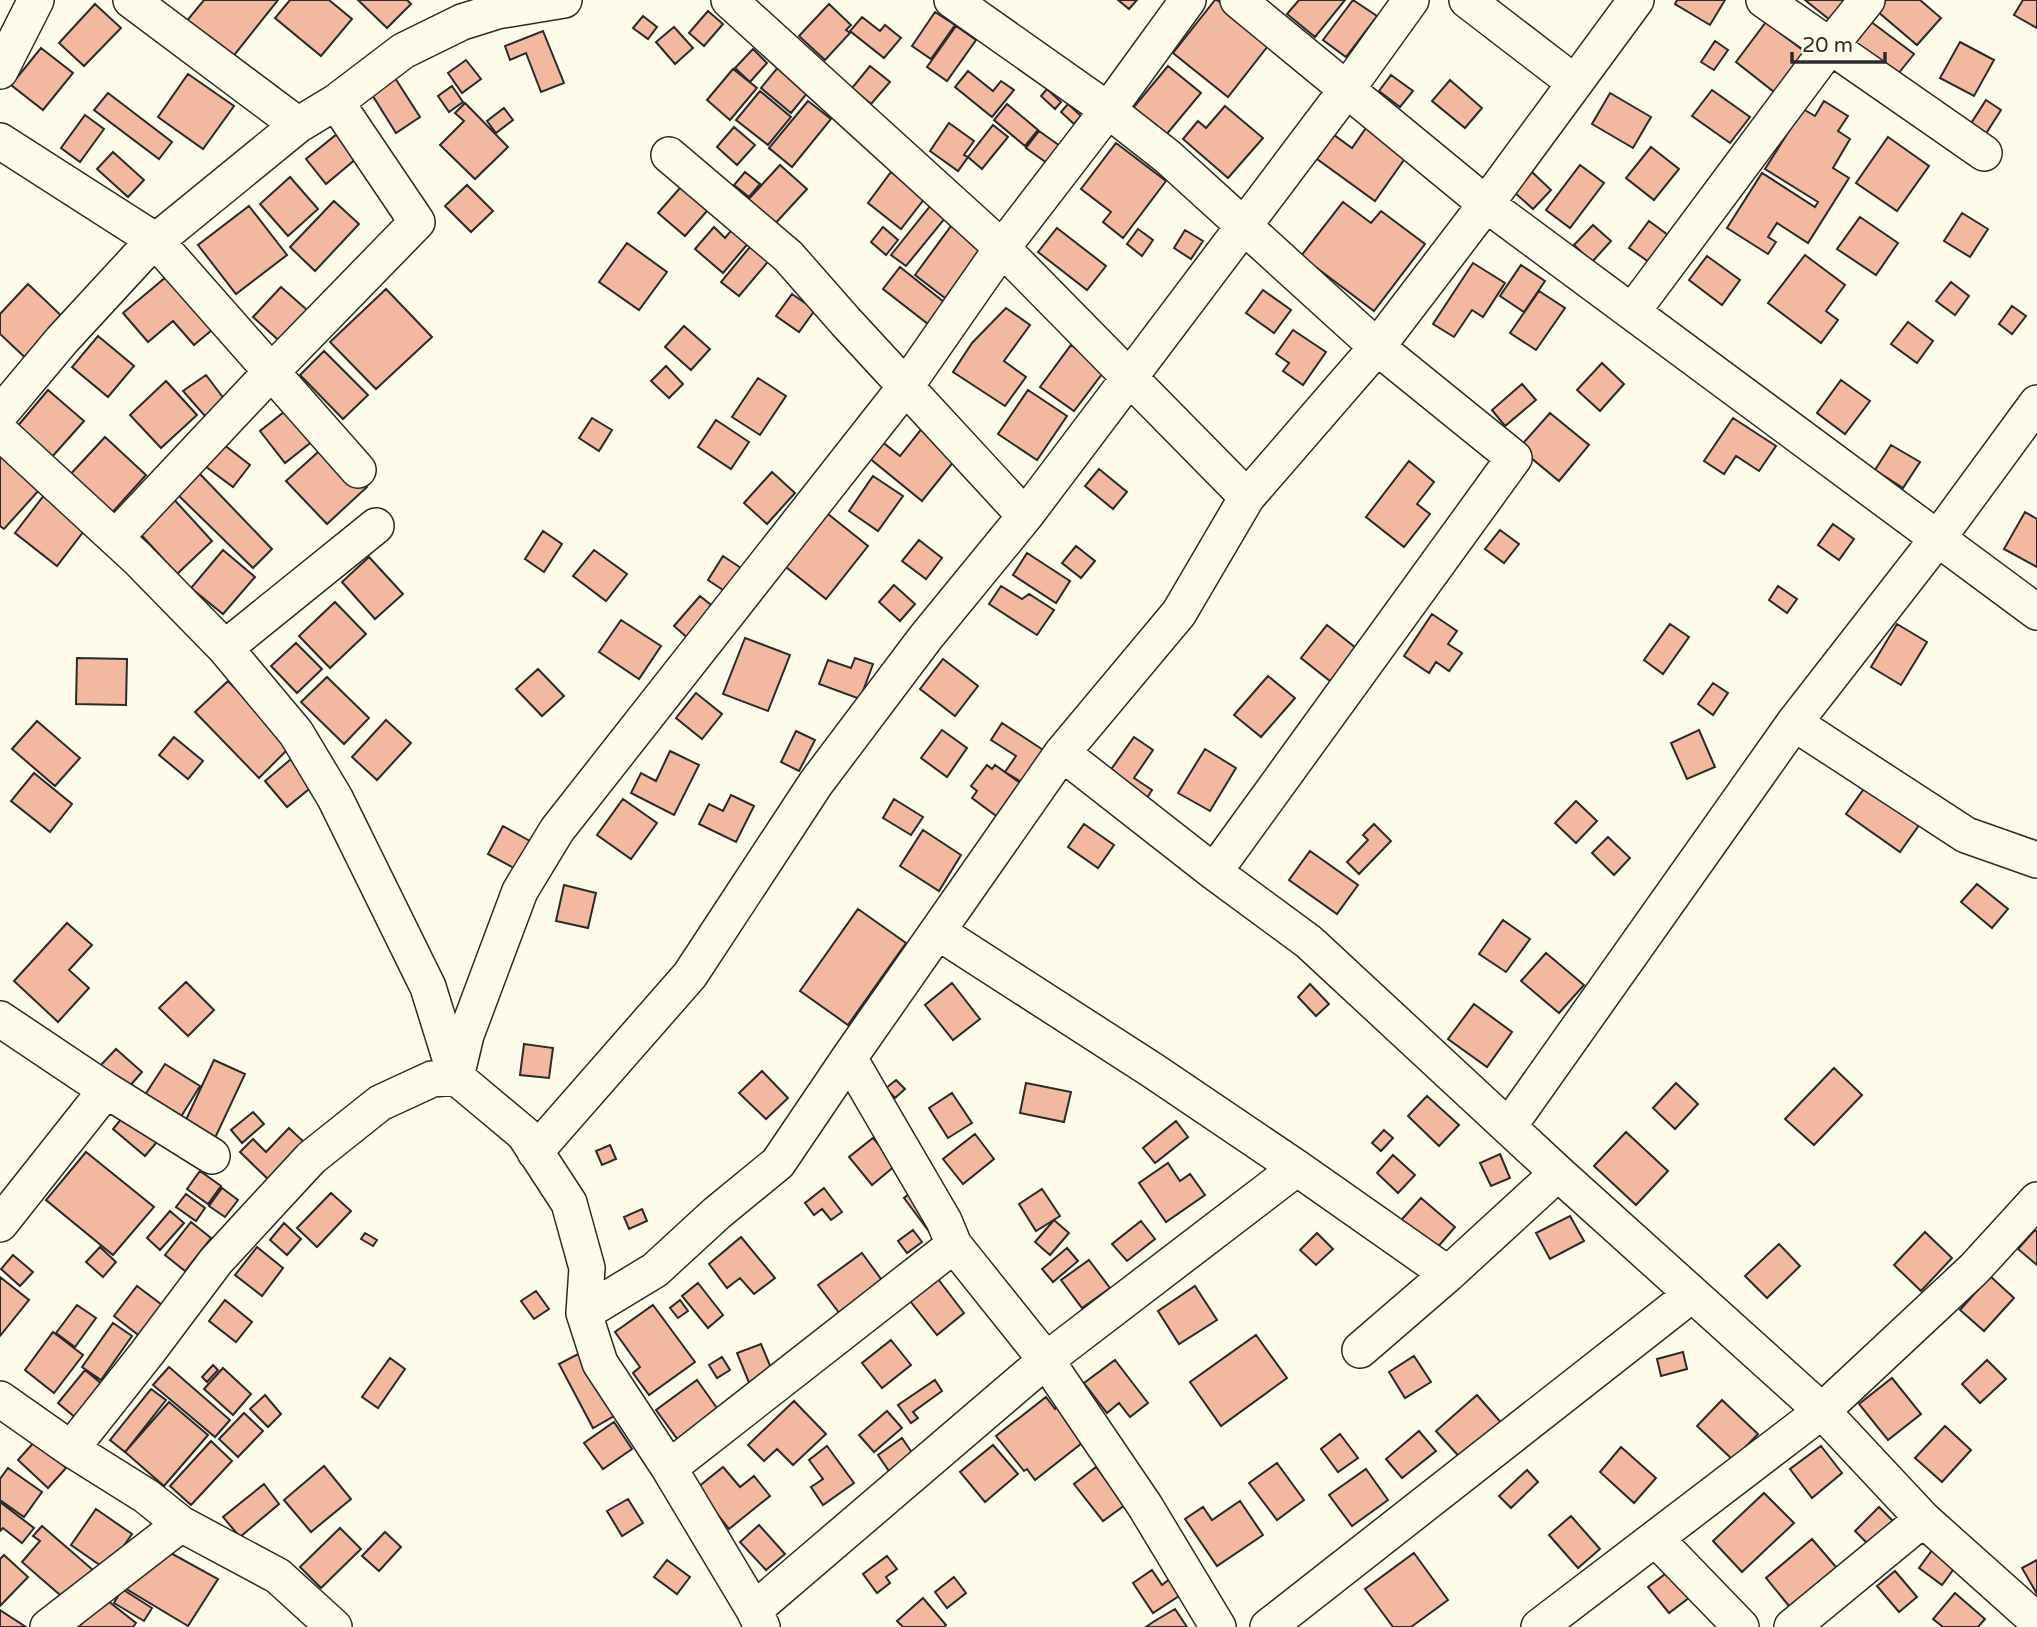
<svg xmlns="http://www.w3.org/2000/svg" width="2037" height="1627" viewBox="0 0 2037 1627" font-family="'Varela Round',sans-serif">
	<style>
		.building { fill: #f2b8a0; stroke: #2b2b2b; stroke-width: 2 }
		.lines { fill: none; stroke-linecap: round; stroke-linejoin: round }
		.minor-casing { stroke: #2b2b2b; stroke-width: 38 }
		.minor { stroke: #fdfbea; stroke-width: 35 }
	</style>
	<rect width="100%" height="100%" fill="#fdfbea"/>
	<path class="building" d="M204 0H278L231 59 185 23Z
		M290 0H329L352 19 321 56 275 18Z
		M358 0H407L411 4 387 28Z
		M1118 0H1137L1129 9Z
		M1215 0H1217L1271 42 1228 97 1173 53Z
		M1299 0H1345L1315 37 1287 14Z
		M1353 0 1377 16 1346 57 1323 40Z
		M1677 0H1725L1710 25 1675 4Z
		M1805 0H1843L1845 1 1830 20Z
		M1886 0H1920L1941 18 1917 45 1877 11Z
		M2023 0H2037V28L2014 15Z
		M95 4 121 28 84 66 59 43Z
		M829 4 851 25 846 30 850 33 825 60 799 36Z
		M708 11 723 24 704 46 689 33Z
		M935 12 955 25 931 59 912 46Z
		M643 16 657 27 648 39 633 28Z
		M862 17 880 31 885 25 901 38 884 58 850 31Z
		M1870 21 1914 54 1898 74 1854 42Z
		M1766 22 1809 55 1778 95 1736 62Z
		M956 26 976 40 947 81 927 67Z
		M674 27 693 48 675 64 656 42Z
		M543 31 564 83 541 92 526 53 510 60 505 46Z
		M1715 41 1728 50 1714 70 1701 62Z
		M1960 42 1994 60 1974 96 1940 78Z
		M41 48 73 73 43 110 11 85Z
		M753 49 767 63 750 82 735 68Z
		M466 60 481 79 462 93 448 73Z
		M779 66 809 91 791 113 761 88Z
		M870 66 890 82 871 104 852 88Z
		M1168 66 1201 93 1166 135 1133 108Z
		M733 69 757 88 730 120 707 100Z
		M968 71 993 91 1001 81 1014 90 992 117 955 87Z
		M188 74 234 106 203 149 158 117Z
		M1391 75 1413 91 1400 107 1379 91Z
		M395 78 420 117 396 133 371 93Z
		M1450 80 1482 108 1465 128 1432 101Z
		M452 86 463 102 449 112 438 96Z
		M1047 89 1061 102 1055 109 1041 96Z
		M1712 90 1750 117 1730 143 1692 116Z
		M760 91 791 117 768 145 736 120Z
		M108 93 172 142 159 159 94 110Z
		M1610 93 1651 117 1633 148 1592 124Z
		M1986 100 2001 110 1985 135 1970 125Z
		M808 101 831 119 792 167 769 148Z
		M1824 101 1848 116 1838 131 1850 139 1833 168 1849 178 1808 243 1777 223 1768 237 1776 242 1768 254 1727 228 1762 173 1815 207 1818 202 1765 169 1803 109 1815 116Z
		M465 103 508 147 475 179 440 145 464 121 455 113Z
		M1007 104 1038 130 1025 146 994 120Z
		M1068 104 1081 116 1074 124 1061 112Z
		M1225 106 1263 138 1228 178 1183 139 1198 121 1206 128Z
		M504 108 513 120 496 133 487 121Z
		M85 115 104 129 80 162 61 148Z
		M949 123 974 141 964 155 968 157 958 171 930 151Z
		M993 125 1008 137 982 169 968 157Z
		M734 127 755 145 737 165 717 147Z
		M1366 128 1406 157 1375 201 1317 159 1334 135 1352 148Z
		M1039 131 1060 146 1047 163 1026 148Z
		M337 134 357 158 326 184 306 159Z
		M1888 137 1929 166 1897 211 1856 183Z
		M1116 143 1166 181 1123 238 1103 222 1111 212 1081 189Z
		M1651 147 1679 169 1654 200 1626 178Z
		M113 152 144 180 128 197 97 169Z
		M780 165 807 189 773 226 746 202Z
		M1580 165 1604 183 1570 228 1546 210Z
		M745 172 760 184 749 197 734 185Z
		M891 172 925 198 901 229 868 203Z
		M1532 172 1551 190 1533 209 1514 192Z
		M290 177 318 209 288 236 260 204Z
		M687 180 714 203 685 236 658 213Z
		M467 185 493 211 471 232 445 206Z
		M334 201 359 224 315 271 290 247Z
		M1343 202 1371 223 1381 211 1425 244 1374 311 1301 256Z
		M931 205 946 217 906 266 891 255Z
		M249 206 287 255 236 294 198 245Z
		M1962 213 1988 229 1970 257 1944 241Z
		M1860 217 1898 243 1876 275 1837 249Z
		M1649 221 1668 235 1649 262 1629 248Z
		M954 222 985 245 945 298 915 275Z
		M1593 225 1611 241 1592 262 1574 245Z
		M735 226 751 240 723 273 695 249 714 227 725 238Z
		M883 227 898 240 886 255 871 242Z
		M1057 228 1106 266 1087 290 1038 252Z
		M1138 229 1153 240 1142 256 1127 244Z
		M1185 230 1203 241 1191 259 1174 248Z
		M754 242 772 257 739 296 721 282Z
		M627 243 667 272 639 310 599 282Z
		M1805 255 1845 285 1826 311 1838 320 1821 343 1768 303Z
		M1707 256 1740 280 1722 305 1689 280Z
		M1473 263 1505 283 1483 317 1472 310 1454 337 1433 324Z
		M1521 265 1545 281 1524 312 1500 296Z
		M900 267 944 302 928 324 883 289Z
		M166 277 212 330 194 345 173 321 148 342 123 313Z
		M1951 282 1969 296 1955 315 1936 301Z
		M28 284 70 324 32 364 0 334V314Z
		M281 287 314 316 286 347 253 317Z
		M386 289 432 337 376 389 330 342Z
		M1263 290 1291 310 1274 333 1246 313Z
		M1539 291 1565 308 1536 350 1510 333Z
		M792 294 815 310 799 332 776 316Z
		M2012 306 2026 316 2012 334 1999 324Z
		M1006 308 1030 325 1004 361 1026 377 1005 406 953 372 972 343Z
		M1908 322 1933 341 1917 363 1891 344Z
		M684 326 710 349 691 370 665 347Z
		M1293 330 1326 352 1303 385 1283 371 1289 363 1276 354Z
		M98 336 134 366 108 397 72 367Z
		M1071 345 1105 370 1074 411 1040 387Z
		M324 351 368 395 343 419 300 375Z
		M1602 363 1624 384 1600 411 1577 390Z
		M666 366 683 384 669 398 651 381Z
		M206 375 231 408 212 424 183 391Z
		M758 378 786 396 760 435 732 417Z
		M1841 380 1870 401 1845 434 1817 413Z
		M166 381 197 415 161 448 130 415Z
		M1522 384 1536 400 1505 426 1492 410Z
		M48 390 84 421 51 458 16 428Z
		M1028 390 1067 416 1037 460 998 434Z
		M294 404 319 436 285 463 260 431Z
		M1550 413 1589 445 1559 481 1519 448Z
		M592 418 612 430 599 451 579 438Z
		M1733 418 1776 446 1759 471 1736 456 1724 474 1704 461Z
		M716 420 749 442 731 469 698 447Z
		M927 422 963 450 922 501 868 457 881 441 900 456Z
		M105 437 146 475 109 516 67 478Z
		M223 444 250 465 233 487 205 466Z
		M327 444 367 487 327 524 286 481Z
		M1891 445 1920 462 1903 488 1875 470Z
		M0 454 40 489 4 529 0 526Z
		M1409 461 1434 482 1417 504 1430 514 1404 547 1366 517Z
		M1099 469 1127 492 1113 509 1085 486Z
		M772 472 795 493 767 524 744 503Z
		M199 473 272 549 253 568 177 494Z
		M873 476 903 496 878 531 849 511Z
		M45 494 87 527 57 566 15 533Z
		M170 495 212 541 177 574 135 528Z
		M823 510 868 546 826 599 781 563Z
		M2025 512 2037 519V567L2004 549Z
		M1833 524 1854 539 1839 560 1818 545Z
		M1500 530 1519 544 1504 563 1485 549Z
		M543 531 562 544 544 572 525 559Z
		M919 540 942 558 926 579 902 561Z
		M1076 546 1095 561 1081 578 1062 563Z
		M223 550 255 577 223 614 191 588Z
		M594 550 627 574 606 601 573 576Z
		M1027 553 1070 581 1056 603 1013 575Z
		M723 556 744 570 729 594 708 580Z
		M369 557 403 594 375 619 342 582Z
		M894 585 915 604 900 621 879 602Z
		M1001 586 1022 599 1029 594 1054 610 1037 635 989 604Z
		M1778 586 1797 599 1787 613 1769 600Z
		M700 596 716 609 690 640 674 626Z
		M335 602 366 634 330 668 299 636Z
		M1432 614 1457 631 1448 644 1462 653 1449 671 1436 662 1429 673 1404 656Z
		M621 620 661 646 639 679 599 652Z
		M1670 624 1689 637 1663 674 1644 660Z
		M1897 624 1927 642 1901 685 1871 667Z
		M1327 625 1361 652 1335 685 1301 658Z
		M745 638 790 655 768 711 723 694Z
		M296 643 322 669 297 693 271 666Z
		M77 658 127 659 126 705 76 704Z
		M855 658 873 664 860 699 819 684 828 660 851 668Z
		M943 659 978 686 955 716 920 689Z
		M538 669 564 696 542 716 516 689Z
		M1268 676 1295 698 1261 737 1234 715Z
		M327 677 369 718 344 744 301 702Z
		M228 681 291 746 259 778 195 712Z
		M1713 683 1728 693 1713 715 1698 704Z
		M696 693 722 714 702 739 676 718Z
		M386 720 411 743 377 780 352 757Z
		M37 721 80 758 55 786 12 749Z
		M1002 723 1054 757 1023 783 1005 772 1016 756 991 740Z
		M942 730 967 748 947 777 921 758Z
		M1699 730 1715 767 1687 779 1671 743Z
		M796 731 815 740 799 771 781 762Z
		M174 737 203 761 188 779 159 755Z
		M1134 737 1153 750 1134 778 1152 790 1143 804 1105 778Z
		M1205 749 1236 768 1210 811 1178 793Z
		M670 751 699 765 674 815 631 793 641 773 656 781Z
		M297 754 319 781 287 807 265 781Z
		M987 765 992 769 995 765 1023 785 999 818 972 798 977 791 971 786Z
		M34 773 72 804 50 832 11 801Z
		M1868 783 1922 821 1900 852 1846 814Z
		M731 795 754 806 736 842 699 824 709 804 723 811Z
		M623 799 657 823 631 859 597 835Z
		M894 799 923 817 911 835 883 818Z
		M1576 801 1597 821 1576 843 1555 823Z
		M1084 824 1114 845 1098 868 1068 847Z
		M1374 824 1391 841 1359 874 1347 862 1368 840 1363 835Z
		M503 826 539 846 523 873 488 854Z
		M923 830 961 855 939 891 900 866Z
		M1608 837 1630 858 1614 875 1592 853Z
		M1310 851 1358 885 1337 914 1289 880Z
		M1977 884 2008 909 1992 928 1961 902Z
		M564 885 596 893 588 928 556 921Z
		M858 909 906 943 848 1025 800 991Z
		M1503 920 1530 939 1506 972 1479 954Z
		M67 923 92 945 69 970 89 988 58 1022 14 981Z
		M1546 953 1584 985 1559 1013 1521 981Z
		M186 982 214 1010 188 1036 159 1008Z
		M952 983 980 1019 953 1040 925 1005Z
		M1310 984 1329 1004 1316 1016 1298 997Z
		M1474 1004 1512 1032 1487 1067 1448 1039Z
		M524 1044 553 1048 549 1078 520 1075Z
		M116 1049 142 1072 127 1089 100 1066Z
		M214 1060 245 1074 215 1138 184 1124Z
		M165 1064 200 1086 179 1120 143 1098Z
		M1834 1068 1862 1095 1814 1145 1785 1119Z
		M762 1071 788 1098 766 1119 739 1093Z
		M896 1080 905 1089 895 1098 886 1088Z
		M1026 1083 1071 1092 1064 1122 1020 1113Z
		M1676 1083 1698 1104 1675 1129 1653 1108Z
		M952 1093 972 1123 948 1138 929 1108Z
		M1427 1096 1459 1125 1439 1146 1408 1116Z
		M130 1108 162 1136 145 1156 113 1129Z
		M253 1112 264 1124 242 1143 231 1130Z
		M1176 1121 1188 1137 1155 1163 1143 1148Z
		M289 1128 307 1145 271 1182 240 1152 253 1139 266 1152Z
		M1384 1130 1393 1138 1381 1151 1372 1143Z
		M1626 1132 1668 1171 1636 1205 1594 1166Z
		M975 1134 994 1159 963 1184 943 1159Z
		M873 1138 896 1165 872 1185 849 1157Z
		M610 1145 616 1159 602 1165 596 1151Z
		M86 1152 154 1207 113 1255 46 1200Z
		M1500 1154 1510 1178 1491 1186 1480 1163Z
		M1393 1155 1415 1175 1398 1193 1377 1173Z
		M1168 1163 1180 1181 1190 1174 1205 1195 1166 1222 1139 1183Z
		M200 1171 221 1186 208 1204 187 1189Z
		M222 1188 238 1200 225 1217 209 1206Z
		M824 1188 842 1212 831 1220 822 1209 814 1215 805 1203Z
		M916 1188 936 1241 904 1198Z
		M1042 1189 1060 1216 1036 1231 1019 1204Z
		M331 1193 351 1211 317 1247 297 1228Z
		M186 1194 205 1208 196 1221 176 1207Z
		M1421 1198 1455 1227 1430 1256 1396 1226Z
		M642 1209 647 1221 629 1229 624 1217Z
		M170 1211 184 1223 160 1250 147 1238Z
		M1570 1216 1584 1241 1550 1259 1536 1233Z
		M1054 1220 1069 1233 1050 1255 1035 1242Z
		M1141 1221 1155 1239 1127 1261 1112 1244Z
		M191 1222 211 1238 185 1271 165 1255Z
		M284 1223 301 1239 287 1255 270 1240Z
		M913 1230 922 1242 907 1253 898 1241Z
		M2035 1230 2037 1232V1265L2018 1249Z
		M1925 1232 1952 1258 1921 1291 1894 1265Z
		M365 1233 377 1240 373 1246 361 1239Z
		M1317 1233 1333 1249 1316 1265 1300 1250Z
		M741 1237 775 1278 754 1294 740 1278 727 1288 709 1264Z
		M1779 1244 1800 1266 1767 1298 1745 1276Z
		M100 1247 116 1262 103 1277 86 1262Z
		M257 1247 283 1268 262 1296 235 1275Z
		M1067 1248 1078 1261 1053 1282 1042 1269Z
		M862 1253 884 1283 840 1314 818 1285Z
		M13 1255 33 1272 20 1286 1 1269Z
		M1089 1260 1110 1288 1082 1308 1061 1280Z
		M1990 1276 2014 1298 1984 1331 1960 1310Z
		M0 1277 29 1300 0 1336Z
		M938 1279 964 1313 937 1335 910 1301Z
		M698 1283 723 1315 708 1328 682 1296Z
		M137 1286 170 1311 146 1341 114 1316Z
		M1195 1286 1217 1320 1179 1344 1158 1311Z
		M536 1291 549 1309 534 1319 521 1301Z
		M225 1300 252 1322 236 1342 209 1321Z
		M680 1300 688 1311 678 1318 670 1308Z
		M77 1305 96 1318 75 1347 56 1333Z
		M653 1305 695 1362 649 1395 633 1373 640 1367 615 1332Z
		M113 1323 132 1336 101 1380 82 1367Z
		M53 1332 83 1355 54 1393 25 1370Z
		M1256 1335 1287 1378 1221 1426 1190 1382Z
		M891 1340 911 1365 882 1388 862 1363Z
		M761 1344 776 1380 752 1390 737 1353Z
		M1683 1352 1687 1369 1661 1376 1657 1359Z
		M580 1353 614 1416 593 1428 559 1364Z
		M1414 1356 1431 1382 1405 1398 1389 1372Z
		M722 1357 730 1370 717 1378 709 1365Z
		M390 1358 405 1369 378 1408 362 1397Z
		M1115 1360 1148 1403 1130 1417 1119 1403 1107 1413 1084 1383Z
		M1987 1360 2006 1379 1980 1403 1962 1384Z
		M213 1365 218 1370 207 1382 202 1377Z
		M169 1367 230 1420 215 1437 153 1385Z
		M223 1368 251 1394 233 1415 204 1389Z
		M85 1370 109 1390 82 1423 58 1403Z
		M1892 1378 1921 1414 1888 1440 1859 1404Z
		M697 1380 724 1418 684 1448 656 1410Z
		M935 1380 942 1391 913 1412 918 1418 911 1423 898 1405Z
		M151 1389 166 1400 125 1452 110 1440Z
		M265 1395 281 1414 268 1427 250 1409Z
		M1477 1395 1504 1426 1464 1462 1436 1431Z
		M1046 1397 1055 1409 1059 1405 1077 1428 1073 1431 1082 1443 1035 1480 1027 1469 1024 1471 996 1436Z
		M1722 1400 1758 1434 1733 1460 1697 1426Z
		M794 1401 826 1434 793 1465 777 1449 764 1461 748 1445Z
		M169 1402 208 1435 164 1486 125 1452Z
		M887 1411 902 1428 874 1452 859 1435Z
		M244 1413 263 1431 238 1457 219 1439Z
		M614 1422 632 1449 603 1469 584 1443Z
		M1945 1426 1971 1450 1942 1482 1915 1458Z
		M1419 1431 1436 1451 1402 1478 1386 1459Z
		M1340 1434 1358 1458 1338 1472 1321 1449Z
		M902 1438 919 1463 895 1480 878 1455Z
		M36 1440 66 1468 48 1488 18 1460Z
		M211 1441 232 1461 191 1505 170 1486Z
		M993 1445 1018 1474 985 1502 960 1472Z
		M827 1446 854 1483 823 1505 811 1487 823 1479 809 1460Z
		M1821 1446 1842 1473 1812 1498 1790 1469Z
		M1621 1447 1656 1478 1634 1503 1600 1472Z
		M1277 1463 1304 1500 1277 1520 1249 1483Z
		M324 1466 351 1499 311 1532 284 1500Z
		M723 1467 740 1487 754 1476 770 1496 729 1529 697 1488Z
		M1096 1467 1125 1505 1103 1521 1074 1484Z
		M8 1468 42 1492 24 1517 0 1500V1479Z
		M1366 1469 1388 1500 1352 1526 1329 1495Z
		M1527 1470 1538 1482 1511 1508 1499 1496Z
		M264 1484 279 1504 240 1537 223 1517Z
		M1764 1493 1794 1523 1742 1572 1713 1541Z
		M628 1499 643 1523 622 1536 607 1511Z
		M1240 1501 1263 1535 1217 1566 1185 1519 1203 1507 1212 1520Z
		M0 1502 34 1528 22 1543 3 1528 0 1531Z
		M1879 1507 1895 1523 1871 1547 1855 1531Z
		M96 1509 132 1534 107 1570 71 1545Z
		M1571 1516 1600 1549 1578 1568 1549 1535Z
		M759 1525 785 1554 766 1570 740 1542Z
		M42 1526 93 1570 67 1601 22 1562 40 1541 33 1536Z
		M340 1528 361 1549 321 1588 300 1567Z
		M385 1532 401 1547 379 1571 362 1556Z
		M1812 1539 1841 1573 1794 1612 1766 1578Z
		M158 1546 218 1579 188 1626 118 1584Z
		M1933 1549 1956 1566 1942 1585 1919 1568Z
		M1414 1553 1448 1600 1411 1627H1393L1365 1589Z
		M4 1555 28 1577 0 1606V1559Z
		M887 1556 897 1569 886 1577 890 1583 877 1593 863 1574Z
		M667 1560 690 1577 677 1594 654 1577Z
		M2037 1560V1594L2022 1568Z
		M1677 1565 1698 1591 1669 1613 1648 1587Z
		M1152 1570 1162 1585 1171 1578 1182 1594 1153 1613 1133 1583Z
		M1895 1571 1917 1597 1899 1612 1877 1586Z
		M954 1577 966 1593 947 1608 935 1592Z
		M122 1589 152 1608 144 1621 114 1603Z
		M1955 1593 1985 1619 1978 1627H1943L1933 1619Z
		M103 1597 136 1623 133 1627H79Z
		M923 1598 946 1625 944 1627H903L897 1621Z
		M1175 1609 1187 1627H1146L1153 1622Z
		M0 1610 26 1627H0Z"/>
	<g class="lines">
		<defs>
			<path id="minor" d="M131 0 298 125
				M729 0 1002 248 1247 497
				M952 0 1108 110 1168 157 1377 347 1514 458 1214 872
				M1238 0 1486 204 2037 612
				M1467 0 1575 83
				M1764 0 1984 153
				M0 71 36 0
				M0 141 156 241 358 470
				M669 155 788 256 846 322 1025 516
				M1632 312 1830 46 1867 0
				M0 414 62 340 145 250 298 125 336 102 403 51 462 22 497 11 564 0
				M0 432 137 558 225 648 296 733 335 798 428 987 456 1077 524 1134 569 1203 587 1268 584 1313 600 1363 669 1468 754 1610 762 1627
				M115 538 272 371 417 222 336 102
				M225 648 376 526
				M1794 723 1966 835 2037 860
				M1062 753 1214 872 1309 942 1558 1173 1822 1411 1923 1519 2037 1621
				M938 932 1152 1070 1297 1168 1448 1274
				M0 1019 106 1090 212 1156
				M849 1058 944 1221 954 1245 1046 1360 1145 1506 1218 1627
				M1509 1126 1794 723 1938 538 2037 403
				M535 1152 690 975 816 783 926 637 1025 516 1347 89 1411 0
				M0 1224 106 1090
				M584 1313 655 1270 717 1213 778 1163 849 1058 1062 753 1179 613 1247 497 1377 347 1486 204 1636 0
				M1360 1350 1448 1274 1558 1173
				M0 1399 71 1449 146 1496 181 1524 278 1576 334 1627
				M71 1449 147 1353 216 1261 311 1158 380 1103 432 1079 456 1077 466 1035 520 891 557 830 906 386 1002 248 1108 110 1188 0
				M669 1468 954 1245
				M1656 1539 1741 1627
				M754 1610 1046 1360 1297 1168
				M48 1627 181 1524
				M1268 1627 1691 1295
				M1539 1627 1822 1411 1974 1269 2037 1200
				M1792 1627 1923 1519"/>
		</defs>
		<use href="#minor" class="minor-casing"/>
		<use href="#minor" class="minor"/>
	</g>
	<path d="M1792 52v10h93v-10" fill="none" stroke="#2b2b2b" stroke-width="3.5"/>
	<text x="1802" y="52" font-size="21" fill="#2b2b2b" stroke="#fdfbea" stroke-width="5" paint-order="stroke">20 m</text>
</svg>
